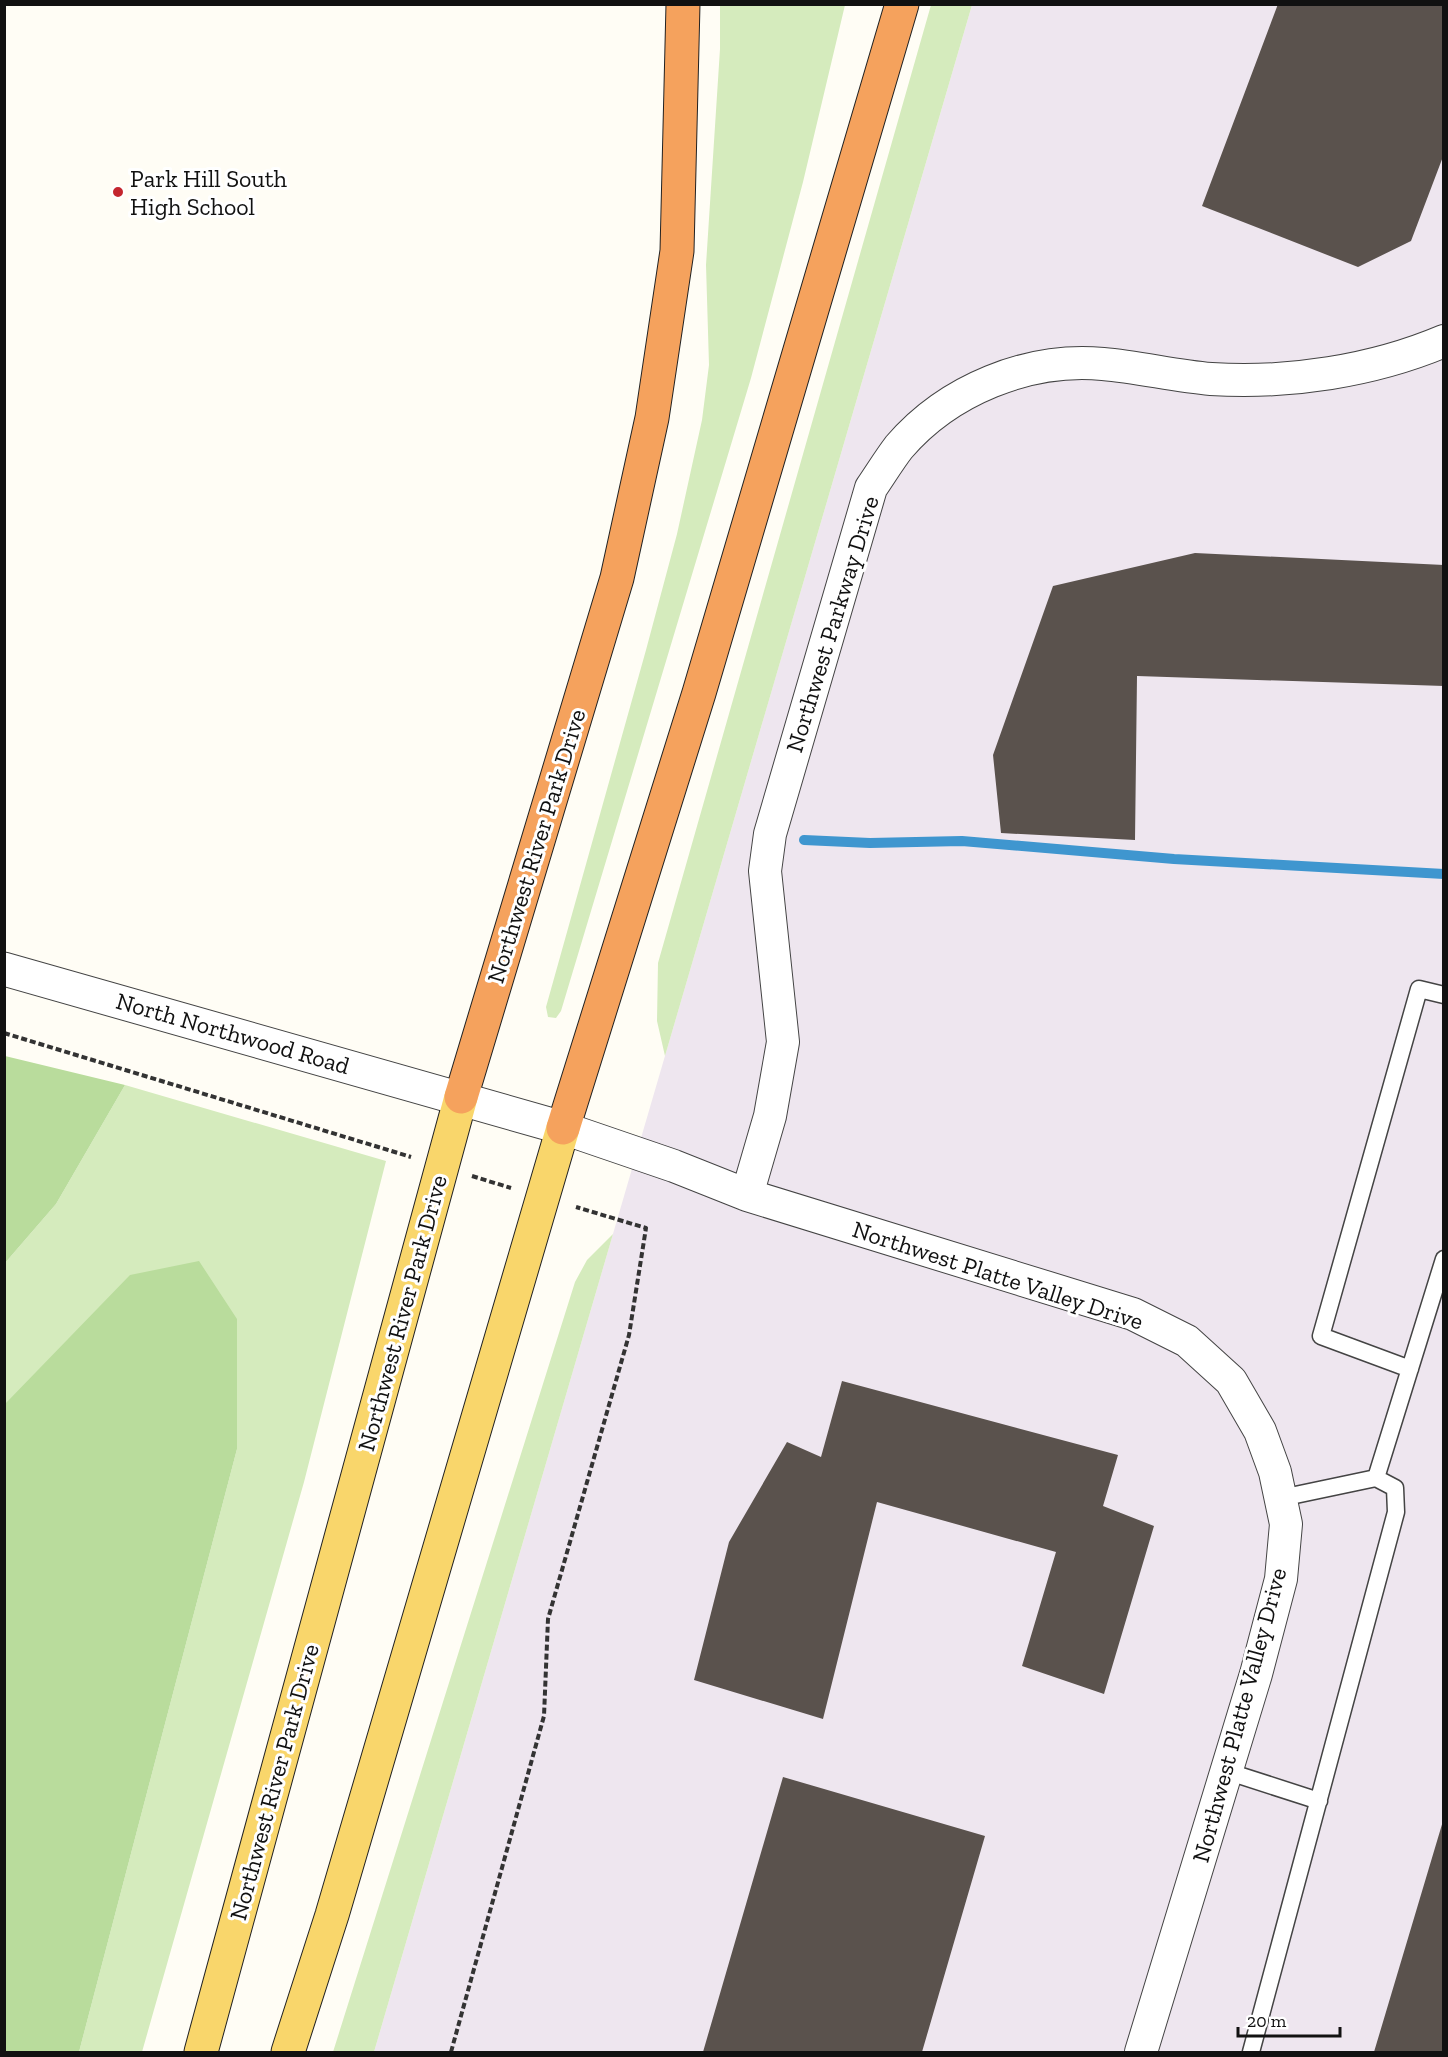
<svg xmlns="http://www.w3.org/2000/svg" width="1448" height="2057" viewBox="0 0 1448 2057" font-family="'Zilla Slab',serif">
	<style>
		.industrial { fill: #eee6ef }
		.green { fill: #d5ebbd }
		.forest { fill: #b9dc9c }
		.lines { fill: none; stroke-linecap: round; stroke-linejoin: round }
		.stream { stroke: #3f96cf; stroke-width: 10 }
		.building { fill: #5a524d }
		.service-casing { stroke: #444; stroke-width: 19 }
		.minor-casing { stroke: #444; stroke-width: 34 }
		.tertiary-casing { stroke: #444; stroke-width: 35 }
		.primary-casing { stroke: #222; stroke-width: 35 }
		.motorway-casing { stroke: #222; stroke-width: 35 }
		.path { stroke: #333; stroke-width: 4; stroke-dasharray: 6 3; stroke-linecap: butt }
		.service { stroke: #fff; stroke-width: 16 }
		.minor { stroke: #fff; stroke-width: 32 }
		.tertiary { stroke: #fff; stroke-width: 33 }
		.primary { stroke: #f9d66b; stroke-width: 33 }
		.motorway { stroke: #f5a25d; stroke-width: 33 }
		.poi-dot { fill: #c4262e; stroke: #fff; stroke-width: 2 }
		.labels { text-anchor: middle; dominant-baseline: central; stroke-width: 6; stroke-linejoin: round; paint-order: stroke }
		.poi-label { font-size: 24px; fill: #111; stroke: #fff; text-anchor: start }
		.street-label { font-size: 24px; fill: #111; stroke: #fff }
	</style>
	<rect width="100%" height="100%" fill="#fffdf5"/>
	<path class="industrial" d="M972 5H1443V2052H374Z"/>
	<path class="green" d="M720 5H845L803 182 751 378 561 1011 556 1018 548 1017 546 1007 646 650 677 534 702 420 709 365 706 265 720 49Z
		M931 5H972L665 1056 657 1021 658 963Z
		M125 1085 386 1161 304 1482 142 2052H79L237 1449 5 1404V1263L56 1204Z
		M613 1234 374 2052H333L575 1282 587 1260Z"/>
	<path class="forest" d="M5 1056 125 1085 56 1204 5 1263Z
		M199 1261 237 1319V1449L79 2052H5V1404L130 1275Z"/>
	<g class="lines">
		<path class="stream" d="M804 840 870 843 962 841 1174 859 1444 874"/>
	</g>
	<path class="building" d="M1278 4H1444V154L1411 241 1358 267 1202 206Z
		M1195 553 1444 565V686L1137 676 1135 840 1001 833 993 755 1053 586Z
		M842 1381 1118 1455 1103 1506 1154 1526 1104 1694 1022 1666 1056 1552 877 1502 823 1719 694 1680 729 1542 787 1442 821 1457Z
		M783 1777 985 1836 922 2052H703Z
		M1443 1821 1444 2052H1374Z"/>
	<g class="lines">
		<defs>
			<path id="service" d="M1410 1369 1321 1336 1419 989 1444 995
				M1376 1478 1444 1259
				M1226 1771 1319 1801
				M1251 2052 1396 1512 1395 1488 1376 1478 1281 1498"/>
			<path id="minor" d="M563 1128 674 1166 747 1195 1133 1314 1187 1341 1231 1381 1260 1431 1275 1472 1286 1524 1281 1579 1256 1674 1141 2052
				M747 1195 770 1116 783 1042 765 871 770 834 871 488C880 475 889 460 899 447 948 390 1028 357 1103 364 1139 367 1175 376 1211 379 1288 384 1373 371 1444 341"/>
			<path id="tertiary" d="M4 969 563 1128"/>
			<path id="primary" d="M201 2052 461 1097
				M288 2052 332 1915 563 1128"/>
			<path id="motorway" d="M461 1097 617 578 652 418 677 251 683 4
				M563 1128 699 693 902 4"/>
		</defs>
		<use href="#service" class="service-casing"/>
		<use href="#minor" class="minor-casing"/>
		<use href="#tertiary" class="tertiary-casing"/>
		<use href="#primary" class="primary-casing"/>
		<use href="#motorway" class="motorway-casing"/>
		<path class="path" d="M4 1033 411 1157
			M472 1176 511 1188
			M451 2052 544 1716 548 1619 629 1335 646 1228 576 1207"/>
		<use href="#service" class="service"/>
		<use href="#minor" class="minor"/>
		<use href="#tertiary" class="tertiary"/>
		<use href="#primary" class="primary"/>
		<use href="#motorway" class="motorway"/>
	</g>
	<circle class="poi-dot" cx="118" cy="192" r="6"/>
	<g class="labels">
		<g class="poi-label">
			<text x="130" y="178">Park Hill South<tspan x="130" dy="28">High School</tspan></text>
		</g>
		<g class="street-label">
			<text transform="translate(832 624) rotate(-73)">Northwest Parkway Drive</text>
			<text transform="translate(536 846) rotate(-73)">Northwest River Park Drive</text>
			<text transform="translate(233 1033) rotate(16)">North Northwood Road</text>
			<text transform="translate(998 1275) rotate(18)">Northwest Platte Valley Drive</text>
			<text transform="translate(402 1313) rotate(-75)">Northwest River Park Drive</text>
			<text transform="translate(1239 1715) rotate(-75)">Northwest Platte Valley Drive</text>
			<text transform="translate(274 1782) rotate(-75)">Northwest River Park Drive</text>
		</g>
	</g>
	<rect width="1448" height="2057" fill="none" stroke="#111111" stroke-width="12"/>
	<path d="M1238 2027v9h102v-9" fill="none" stroke="#111111" stroke-width="3"/>
	<text x="1247" y="2027" font-size="18" fill="#111111" stroke="#ffffff" stroke-width="4.5" paint-order="stroke">20 m</text>
</svg>
